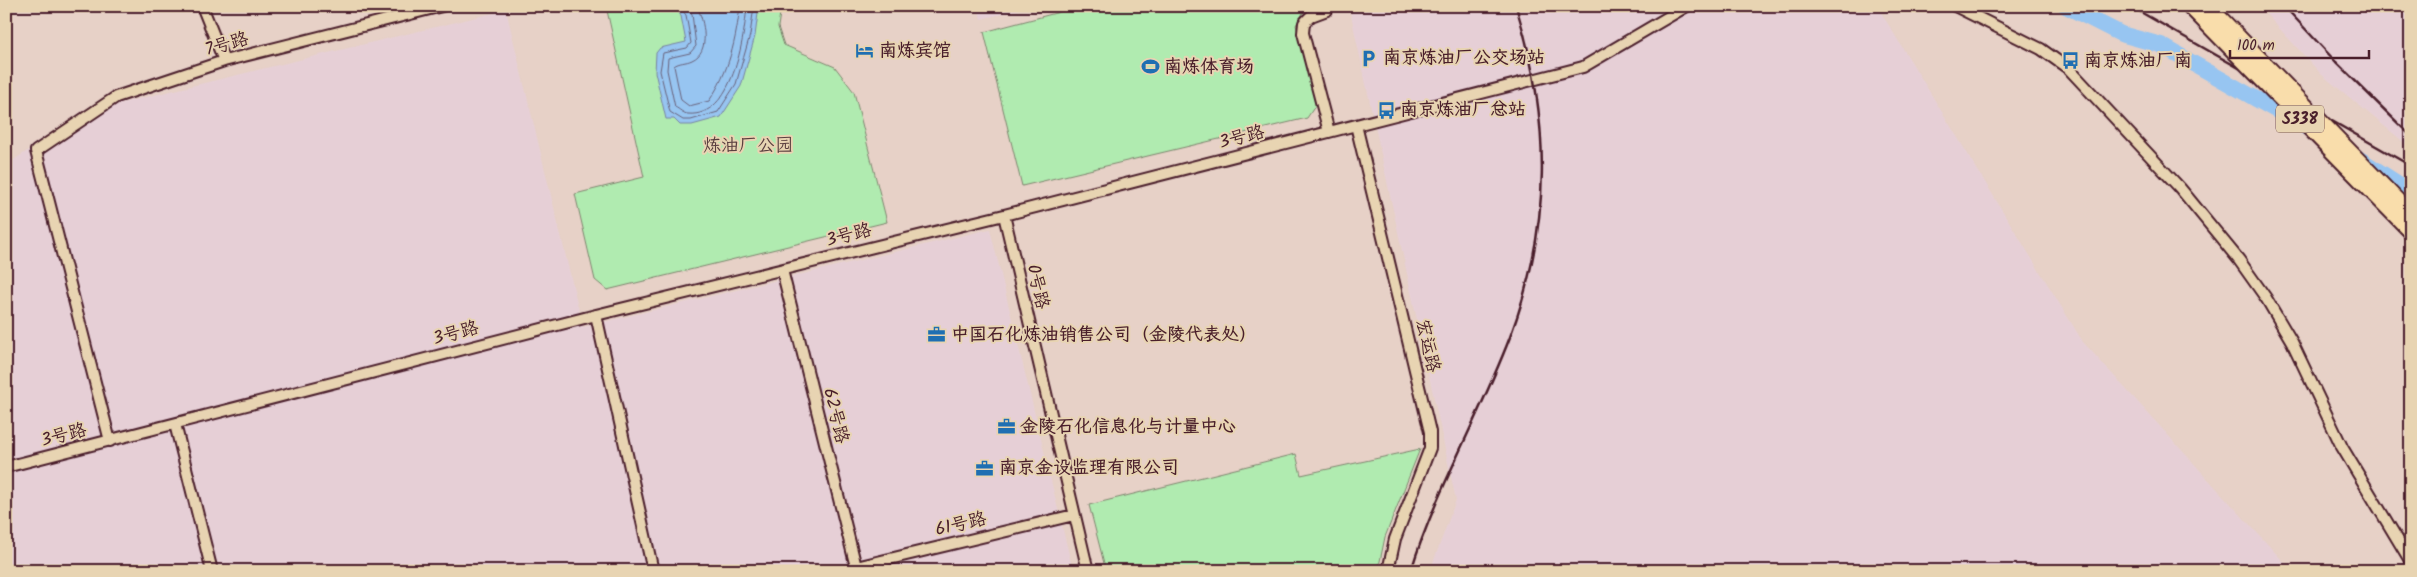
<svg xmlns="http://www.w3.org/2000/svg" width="2417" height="577" viewBox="0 0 2417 577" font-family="Kalam,'LXGW WenKai TC',sans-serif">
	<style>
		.built { fill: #e6cfd6 }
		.green { fill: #b0ebb0; stroke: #7d856e }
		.water { fill: #97c5f1; stroke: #7883a2 }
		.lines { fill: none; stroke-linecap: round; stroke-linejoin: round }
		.shore { stroke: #69617a; stroke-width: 1 }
		.river { stroke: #97c5f1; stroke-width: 16 }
		.street-casing { stroke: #4a1f2b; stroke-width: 14 }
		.street { stroke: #e8d4b2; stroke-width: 10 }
		.rail { stroke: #4a1f2b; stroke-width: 2.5 }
		.primary-bridge-casing { stroke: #4a1f2b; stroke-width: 19; stroke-linecap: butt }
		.primary-bridge { stroke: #f9ddab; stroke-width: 15 }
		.labels { text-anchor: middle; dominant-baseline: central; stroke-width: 4; stroke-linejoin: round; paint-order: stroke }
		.shield { fill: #e8d4b2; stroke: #795554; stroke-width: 1 }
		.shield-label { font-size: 16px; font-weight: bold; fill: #4a1f2b }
		.street-label { font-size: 18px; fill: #4a1f2b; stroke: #e8d4b2 }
		.poi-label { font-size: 18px; font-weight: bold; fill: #4a1f2b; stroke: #e8d4b2; text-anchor: start }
		.park-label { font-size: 18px; fill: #593e3f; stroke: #e8d4b2 }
	</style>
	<rect width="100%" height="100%" fill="#e7d1c7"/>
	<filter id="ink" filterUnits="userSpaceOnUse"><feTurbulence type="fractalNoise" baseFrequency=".02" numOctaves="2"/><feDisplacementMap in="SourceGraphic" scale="10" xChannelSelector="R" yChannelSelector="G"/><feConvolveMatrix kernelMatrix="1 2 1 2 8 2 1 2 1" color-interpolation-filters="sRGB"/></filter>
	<g filter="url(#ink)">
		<path class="built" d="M978 6H1035L981 19Z
			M1349 6H1877L2083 342 2292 571H1430L1456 500Z
			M2259 6H2411V148L2321 74Z
			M506 10 583 327 990 229 1073 571H6V165L88 111Z"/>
		<path class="green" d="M606 6H781L778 27 784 45 835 67 854 92 887 222 607 290 595 280 575 194 644 177Z
			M1082 6H1307L1296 25 1317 103 1307 118 1022 186 984 32Z
			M1420 449 1385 537 1378 571H1106L1089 505 1296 454 1301 475Z"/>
		<path class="water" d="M675 6H759L755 36 741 86 721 117 692 125H680L674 119H666L655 72 656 53 660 48 686 42 681 16Z"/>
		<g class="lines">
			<path class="shore" d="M679 6 686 15 691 43 687 48 663 53 660 71 670 112 683 120H691L718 112 736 84 750 35 754 6
				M687 6 692 14 696 46 690 53 668 58 667 70 675 107C679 109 684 114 688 114 733 118 744 38 747 6
				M697 6C704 21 711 52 692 60 686 63 679 62 674 66L681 100 689 106 709 101C729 72 736 40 740 6"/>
			<path class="river" d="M2066 6 2121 34 2161 45 2309 129
				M2358 158 2411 192"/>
			<defs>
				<path id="street" d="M202 6 224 61
					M1327 6V10L1311 16 1304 23 1303 33 1329 132
					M1955 6 2041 49 2069 69 2180 188 2239 260 2266 298 2292 342 2342 447 2411 562
					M1356 125 1430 432V448L1395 539 1388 571
					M1004 215 1088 571
					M782 270 857 571
					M596 315 653 571
					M175 424 212 571
					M110 441 36 151 116 97 224 61 442 6
					M6 467 596 315 1004 215 1583 67 1687 6
					M856 567 1074 515"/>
			</defs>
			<use href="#street" class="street-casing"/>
			<use href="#street" class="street"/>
			<path class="rail" d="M2130 6 2411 166
				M2284 6 2336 62 2411 136
				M1411 571C1436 490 1480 416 1510 337 1552 225 1551 120 1516 6"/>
			<defs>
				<path id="primary-bridge" d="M2190 6 2411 231
					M2208 6 2411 215"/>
			</defs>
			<use href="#primary-bridge" class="primary-bridge-casing"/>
			<use href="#primary-bridge" class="primary-bridge"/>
		</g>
	</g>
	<defs>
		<symbol id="hotel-bare" viewBox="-9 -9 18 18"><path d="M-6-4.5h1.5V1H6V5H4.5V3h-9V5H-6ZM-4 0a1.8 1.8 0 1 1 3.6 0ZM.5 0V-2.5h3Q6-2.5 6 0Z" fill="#1f6fb2" stroke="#e8d4b2" stroke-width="2.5" paint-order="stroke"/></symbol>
		<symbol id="parking-bare" viewBox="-9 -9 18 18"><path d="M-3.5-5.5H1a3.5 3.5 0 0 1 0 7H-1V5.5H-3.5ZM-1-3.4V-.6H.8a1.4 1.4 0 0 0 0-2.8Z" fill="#1f6fb2" stroke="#e8d4b2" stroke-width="2.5" paint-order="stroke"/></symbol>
		<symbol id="bus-bare" viewBox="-9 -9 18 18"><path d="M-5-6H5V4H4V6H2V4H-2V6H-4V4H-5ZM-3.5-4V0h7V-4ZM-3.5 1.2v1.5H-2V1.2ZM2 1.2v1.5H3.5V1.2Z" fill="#1f6fb2" stroke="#e8d4b2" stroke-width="2.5" paint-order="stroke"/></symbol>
		<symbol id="stadium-bare" viewBox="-9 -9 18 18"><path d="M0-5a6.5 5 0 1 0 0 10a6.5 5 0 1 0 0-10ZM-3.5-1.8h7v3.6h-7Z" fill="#1f6fb2" stroke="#e8d4b2" stroke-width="2.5" paint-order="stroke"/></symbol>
		<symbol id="office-bare" viewBox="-9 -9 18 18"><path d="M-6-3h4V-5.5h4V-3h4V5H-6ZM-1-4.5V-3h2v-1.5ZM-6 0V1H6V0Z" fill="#1f6fb2" stroke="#e8d4b2" stroke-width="2.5" paint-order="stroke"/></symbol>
	</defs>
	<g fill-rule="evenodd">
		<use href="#hotel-bare" x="852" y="38" width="25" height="25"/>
		<use href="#parking-bare" x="1356" y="46" width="25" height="25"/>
		<use href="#bus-bare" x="2058" y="48" width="25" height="25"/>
		<use href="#stadium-bare" x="1138" y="54" width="25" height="25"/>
		<use href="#bus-bare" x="1374" y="98" width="25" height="25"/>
		<use href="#office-bare" x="924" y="322" width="25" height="25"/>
		<use href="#office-bare" x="994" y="414" width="25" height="25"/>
		<use href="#office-bare" x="972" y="456" width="25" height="25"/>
	</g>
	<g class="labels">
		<rect class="shield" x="2276" y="105.5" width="48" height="27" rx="4"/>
		<g class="shield-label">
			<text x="2300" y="119">S338</text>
		</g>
		<g class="street-label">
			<text transform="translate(227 45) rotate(-16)">7号路</text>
			<text transform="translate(1242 138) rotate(-14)">3号路</text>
			<text transform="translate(849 236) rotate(-14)">3号路</text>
			<text transform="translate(1037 287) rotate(77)">0号路</text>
			<text transform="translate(456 334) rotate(-15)">3号路</text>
			<text transform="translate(1427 346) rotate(77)">宏运路</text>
			<text transform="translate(835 416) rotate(76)">62号路</text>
			<text transform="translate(64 436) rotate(-14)">3号路</text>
			<text transform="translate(961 525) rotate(-13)">61号路</text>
		</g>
		<g class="poi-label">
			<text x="879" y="51">南炼宾馆</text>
			<text x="1383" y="58">南京炼油厂公交场站</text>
			<text x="2084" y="61">南京炼油厂南</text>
			<text x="1164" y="67">南炼体育场</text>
			<text x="1400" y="110">南京炼油厂总站</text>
			<text x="951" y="335">中国石化炼油销售公司（金陵代表处）</text>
			<text x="1020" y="427">金陵石化信息化与计量中心</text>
			<text x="999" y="468">南京金设监理有限公司</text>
		</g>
		<g class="park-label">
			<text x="748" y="146">炼油厂公园</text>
		</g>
	</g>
	<rect width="2417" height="577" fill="none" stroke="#e8d4b2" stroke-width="25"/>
	<rect x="12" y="12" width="2392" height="552" fill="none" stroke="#4a1f2b" stroke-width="2" filter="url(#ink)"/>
	<path d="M2230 50v8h139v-8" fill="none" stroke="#4a1f2b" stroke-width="2.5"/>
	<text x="2237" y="50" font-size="15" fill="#4a1f2b" stroke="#e8d4b2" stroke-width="4" paint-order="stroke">100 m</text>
</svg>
